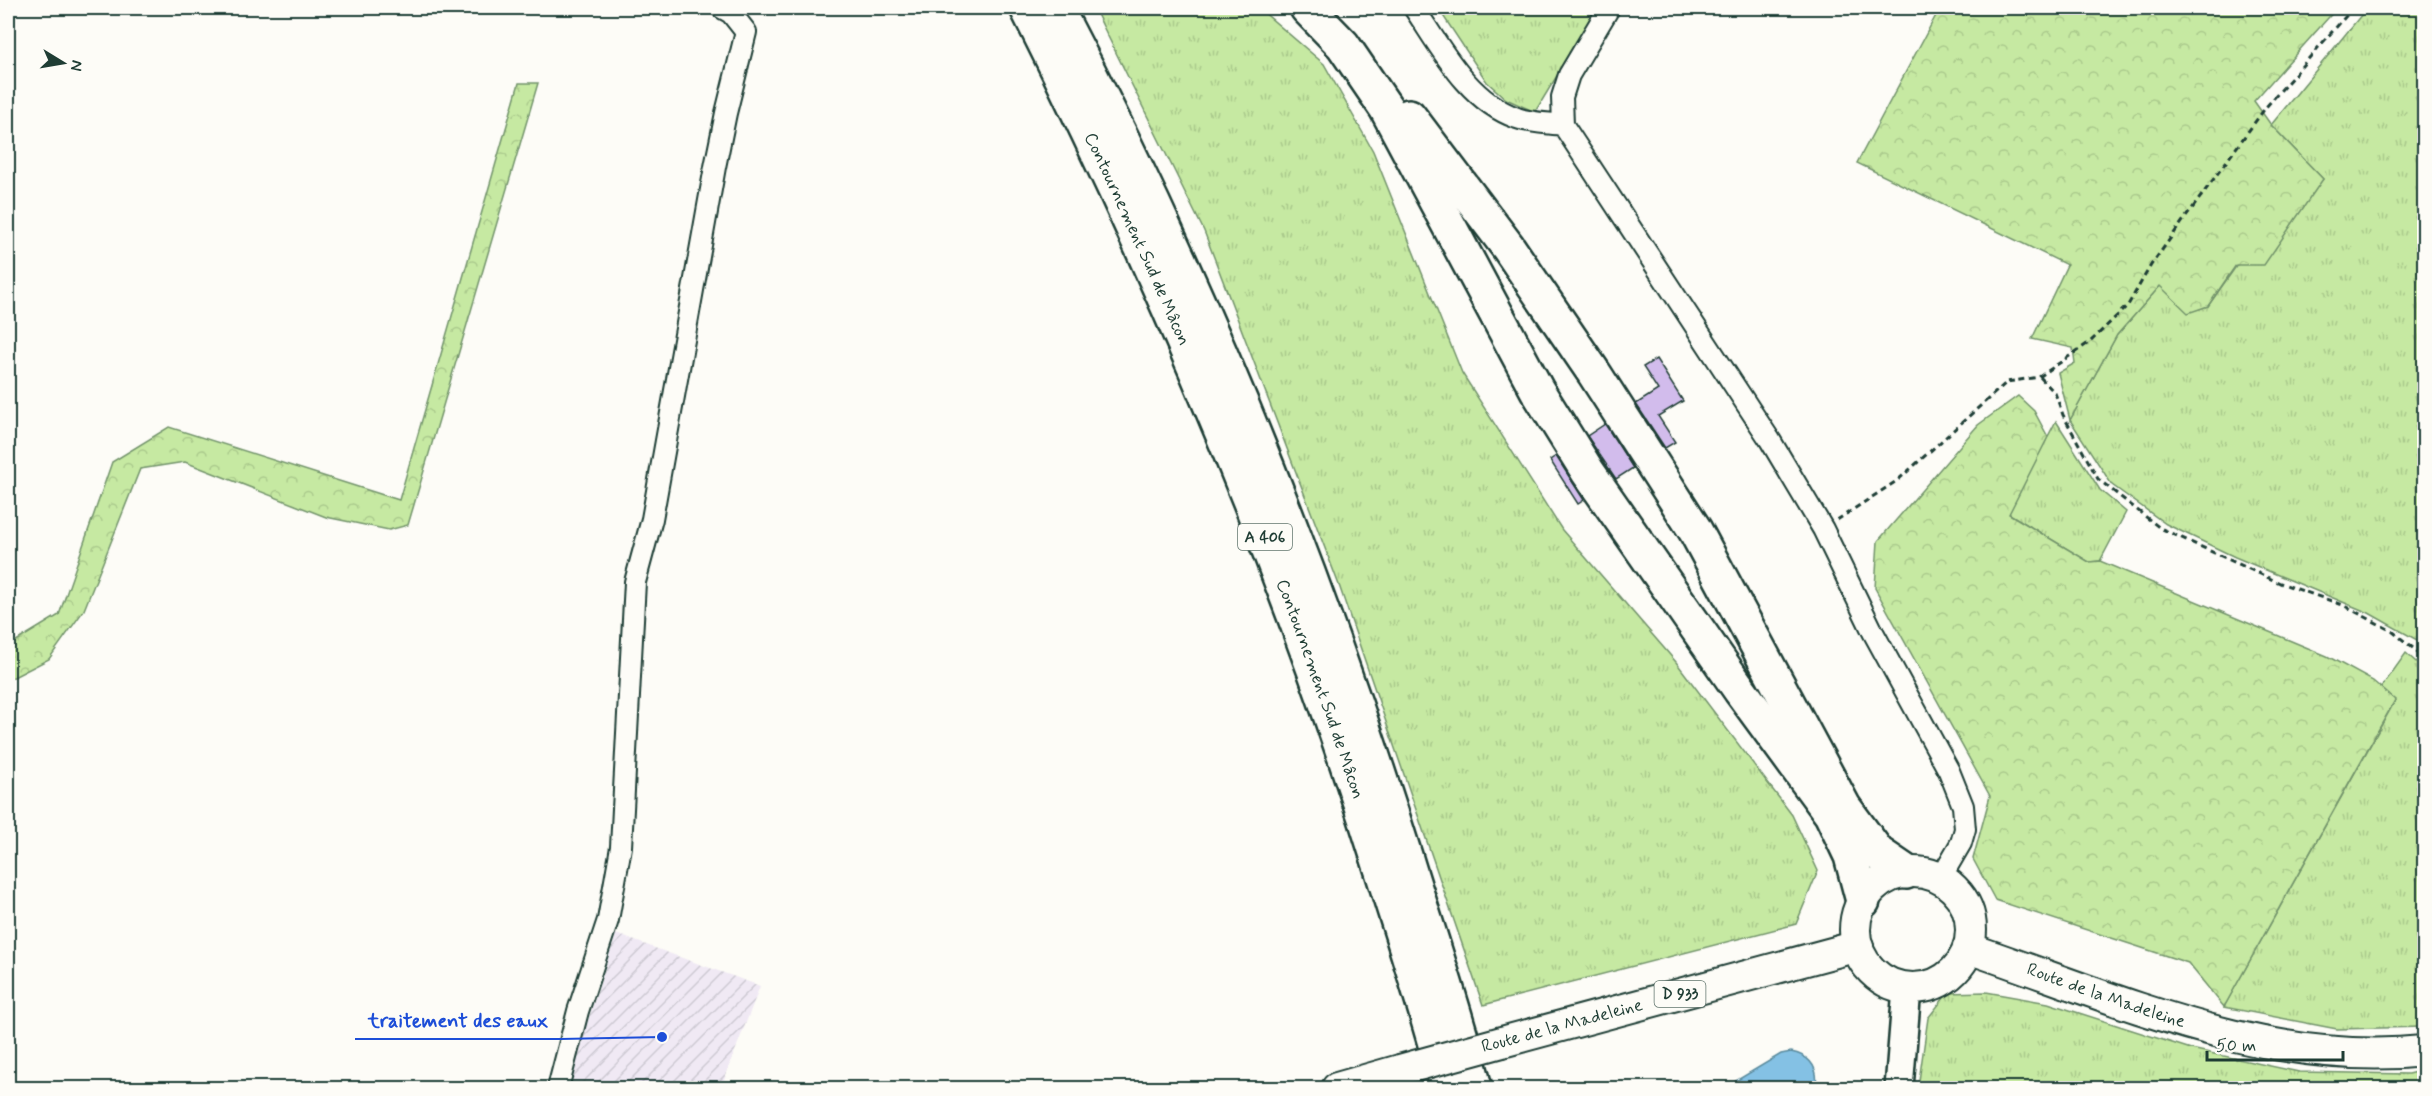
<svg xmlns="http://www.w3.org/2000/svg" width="2432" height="1096" viewBox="0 0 2432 1096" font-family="Mynerve,sans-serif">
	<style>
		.industrial { fill: url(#industrial-furrows) }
		.grass { fill: url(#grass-tufts); stroke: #72936b; stroke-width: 1.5 }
		.forest { fill: url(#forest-crowns); stroke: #72936b; stroke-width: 1.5 }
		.water { fill: #84c1e4; stroke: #5c8c9e; stroke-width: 1.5 }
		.building { fill: #d2bcec; stroke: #1f3d34; stroke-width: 1.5 }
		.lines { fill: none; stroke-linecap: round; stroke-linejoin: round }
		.street-casing { stroke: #1f3d34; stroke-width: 24 }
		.secondary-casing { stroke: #1f3d34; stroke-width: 32 }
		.primary-casing { stroke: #1f3d34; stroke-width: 34 }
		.highway-casing { stroke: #1f3d34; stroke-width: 38 }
		.path { stroke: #1f3d34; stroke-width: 3; stroke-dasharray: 6 4.5; stroke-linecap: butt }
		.street { stroke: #fdfcf7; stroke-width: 20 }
		.secondary { stroke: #fdfcf7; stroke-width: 27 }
		.primary { stroke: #fdfcf7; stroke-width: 30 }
		.highway { stroke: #fdfcf7; stroke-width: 33 }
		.primary-bridge-casing { stroke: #1f3d34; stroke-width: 34; stroke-linecap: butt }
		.primary-bridge { stroke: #fdfcf7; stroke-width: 30 }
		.labels { text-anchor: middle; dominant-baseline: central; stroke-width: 6; stroke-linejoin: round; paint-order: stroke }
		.shield { fill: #fdfcf7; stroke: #62766e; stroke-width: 1.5 }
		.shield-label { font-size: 16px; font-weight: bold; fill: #1f3d34 }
		.street-label { font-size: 18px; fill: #1f3d34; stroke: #fdfcf7 }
		.leader { fill: none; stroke: #1d4ed8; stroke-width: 2 }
		.callout-dot { fill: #1d4ed8; stroke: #fdfcf7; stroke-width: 2 }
		.callout-label { font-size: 20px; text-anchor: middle; font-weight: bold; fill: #1d4ed8; stroke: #fdfcf7; stroke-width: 6; stroke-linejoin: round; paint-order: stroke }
	</style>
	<defs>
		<pattern id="industrial-furrows" width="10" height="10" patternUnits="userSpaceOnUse" patternTransform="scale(1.5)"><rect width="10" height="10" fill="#f0e9f4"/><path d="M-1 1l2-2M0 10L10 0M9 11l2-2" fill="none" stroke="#cdc9d2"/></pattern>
		<pattern id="grass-tufts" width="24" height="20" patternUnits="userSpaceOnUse" patternTransform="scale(1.5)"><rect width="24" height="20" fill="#c6e9a2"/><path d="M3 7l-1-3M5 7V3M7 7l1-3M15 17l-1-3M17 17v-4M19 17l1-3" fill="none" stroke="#aac98c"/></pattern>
		<pattern id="forest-crowns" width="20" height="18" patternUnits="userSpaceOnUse" patternTransform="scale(1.5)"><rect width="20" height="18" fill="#c6e9a2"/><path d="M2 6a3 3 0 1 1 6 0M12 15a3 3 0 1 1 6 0" fill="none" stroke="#aac98c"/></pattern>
	</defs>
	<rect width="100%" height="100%" fill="#fdfcf7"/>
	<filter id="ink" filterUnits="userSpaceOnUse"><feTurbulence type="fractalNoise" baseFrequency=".0167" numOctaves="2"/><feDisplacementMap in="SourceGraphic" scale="12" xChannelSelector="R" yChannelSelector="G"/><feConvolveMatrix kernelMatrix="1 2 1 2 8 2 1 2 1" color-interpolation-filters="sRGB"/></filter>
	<g filter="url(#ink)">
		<path class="industrial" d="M616 934 760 986 721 1088H566Z"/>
		<path class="grass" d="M1094 8H1246L1261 10 1324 64 1373 151 1462 373 1562 530 1676 662 1792 815 1818 871 1796 924 1483 1005 1339 585 1204 231Z
			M1438 8H1598L1535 112 1506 99 1487 82Z
			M2367 8H2424V644L2369 613 2235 557 2166 524 2112 485 2070 420 2117 335 2160 286 2208 306 2237 265 2323 179 2271 125Z
			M2056 421 2100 490 2126 512 2100 561 2089 562 2008 513Z
			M2406 653 2424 669V1027L2337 1029 2224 1007 2395 701 2381 688Z
			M1986 992 2048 1003 2191 1049 2299 1072 2408 1074 2424 1070V1088H1918L1928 1018 1948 993Z"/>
		<path class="forest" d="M1940 8H2337L2254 101 2271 125 2323 179 2264 265H2236L2208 306 2188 313 2160 286 2117 335 2070 420 2058 373 2075 363 2073 348 2032 339 2067 265 1857 163Z
			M519 83H538L408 525 389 530 326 517 185 462 140 469 84 610 49 659 8 680V646L59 615 112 462 169 427 399 500Z
			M2018 396 2034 411 2048 437 2009 514 2089 562 2100 561 2327 656 2373 681 2395 700 2224 1007 2188 963 1995 900 1973 859 1990 796 1875 588 1878 541 1978 425Z"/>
		<path class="water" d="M1791 1052C1811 1056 1819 1068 1816 1088H1724L1781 1054Z"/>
		<path class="building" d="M1656 359 1683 401 1658 416 1675 442 1665 448 1636 404 1658 390 1643 367Z
			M1605 424 1633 468 1616 479 1587 436Z
			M1556 456 1584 500 1578 504 1550 460Z"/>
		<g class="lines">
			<defs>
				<path id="street" d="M1414 8C1441 48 1468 101 1517 118 1530 123 1548 123 1563 125
					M1609 8 1569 75 1562 97 1563 125 1770 440 1823 529 1873 632 1949 771 1963 806 1965 829 1961 843 1940 879
					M558 1088 578 1011 608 920 621 847 635 582 652 519 715 167 726 113 746 32 731 13 722 8"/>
				<path id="secondary" d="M1899 1088 1907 988"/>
				<g id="primary">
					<circle cx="1913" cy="930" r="58"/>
					<path id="s1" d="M1968 948C2116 998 2265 1068 2424 1051"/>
					<path d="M1502 1042 1858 946"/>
					<path d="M1337 1088 1400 1070"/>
				</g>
				<g id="highway">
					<path id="s2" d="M1027 8C1170 293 1292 581 1387 887 1408 954 1430 1021 1447 1088"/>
					<path d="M1056 8C1199 279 1315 567 1406 859 1429 935 1456 1011 1475 1088"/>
					<path d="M1307 8 1343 45 1386 108 1537 390 1588 472 1740 690 1831 814 1851 856 1863 901"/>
					<path d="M1409 116 1508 247 1594 373 1695 530 1844 807 1878 853 1906 872"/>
				</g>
			</defs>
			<use href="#street" class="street-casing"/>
			<use href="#secondary" class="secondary-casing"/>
			<use href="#primary" class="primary-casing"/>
			<use href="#highway" class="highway-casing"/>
			<path class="path" d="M2040 377 2055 393 2063 415 2098 479 2160 528 2280 583 2343 605 2392 631 2424 657
				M1837 520 1898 480 2007 382 2039 377 2090 342 2128 305 2151 265 2266 107 2353 8"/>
			<use href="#street" class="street"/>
			<use href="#secondary" class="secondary"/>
			<use href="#primary" class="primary"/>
			<use href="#highway" class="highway"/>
			<defs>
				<path id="primary-bridge" d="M1400 1070 1502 1042"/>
			</defs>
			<use href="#primary-bridge" class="primary-bridge-casing"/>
			<use href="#primary-bridge" class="primary-bridge"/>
		</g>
	</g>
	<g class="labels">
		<g class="shield">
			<rect x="1238" y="524" width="54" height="26" rx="4.5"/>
			<rect x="1654.5" y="981" width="51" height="26" rx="4.5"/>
		</g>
		<g class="shield-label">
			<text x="1265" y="537">A 406</text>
			<text x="1680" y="994">D 933</text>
		</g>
		<g class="street-label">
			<text stroke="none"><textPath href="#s2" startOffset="256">Contournement Sud de Mâcon</textPath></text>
			<text stroke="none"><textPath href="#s2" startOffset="742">Contournement Sud de Mâcon</textPath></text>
			<text stroke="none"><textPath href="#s1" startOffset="146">Route de la Madeleine</textPath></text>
			<text transform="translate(1562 1026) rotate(-15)">Route de la Madeleine</text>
		</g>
	</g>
	<path class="leader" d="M662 1037L560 1039H355"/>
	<circle class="callout-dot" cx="662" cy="1037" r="6"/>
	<g class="callout-label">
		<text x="458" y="1027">traitement des eaux</text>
	</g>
	<rect width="2432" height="1096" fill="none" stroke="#fdfcf7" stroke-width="30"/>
	<rect x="15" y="15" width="2402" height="1066" fill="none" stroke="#1f3d34" stroke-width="2" filter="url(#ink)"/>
	<g transform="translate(63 63) rotate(101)" stroke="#fdfcf7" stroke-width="4.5" paint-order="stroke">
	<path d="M0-4.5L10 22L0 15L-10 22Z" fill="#1f3d34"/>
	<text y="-9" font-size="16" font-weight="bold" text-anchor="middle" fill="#1f3d34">N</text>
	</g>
	<path d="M2207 1051v9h136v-9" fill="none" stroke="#1f3d34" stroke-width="3"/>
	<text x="2216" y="1051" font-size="18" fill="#1f3d34" stroke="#fdfcf7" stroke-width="4.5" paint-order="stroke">50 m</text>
</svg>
